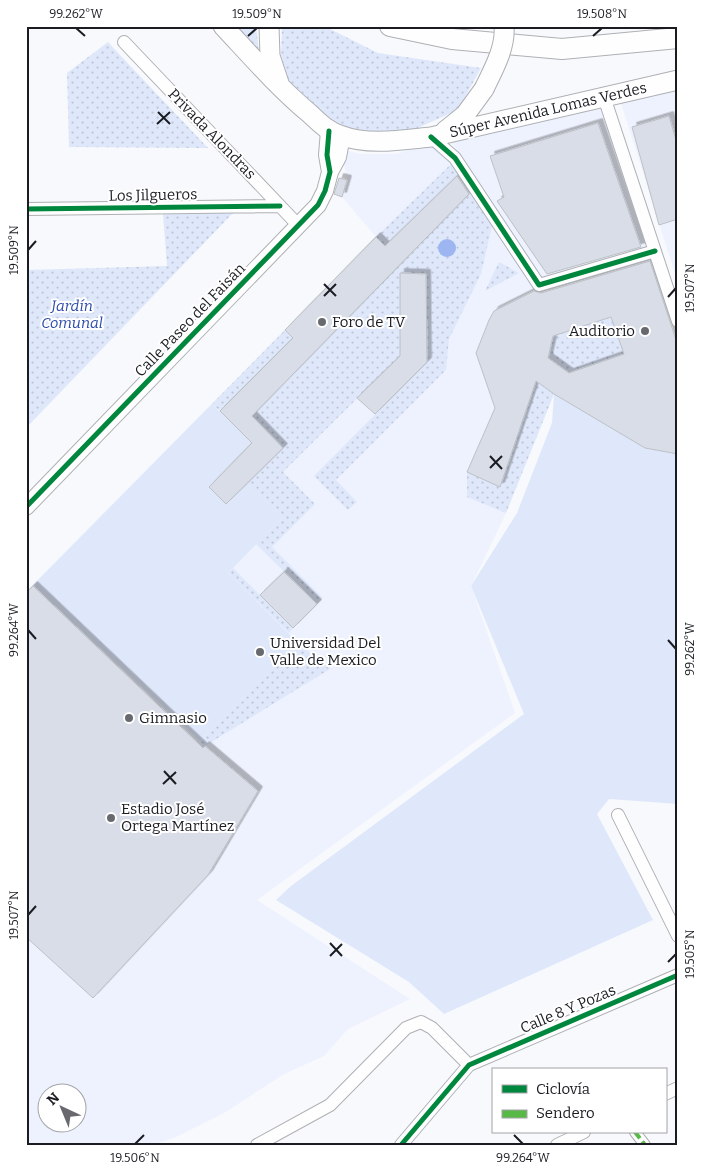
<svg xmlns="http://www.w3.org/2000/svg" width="704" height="1171" viewBox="0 0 704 1171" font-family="Bitter,serif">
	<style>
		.built { fill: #edf2fe; fill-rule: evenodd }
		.grass { fill: #dfe8fb }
		.park { fill: url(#park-dots) }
		.water { fill: #9db5f0 }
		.building { fill: #d8dde8; stroke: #bdc0c4; fill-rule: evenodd; filter: url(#shadow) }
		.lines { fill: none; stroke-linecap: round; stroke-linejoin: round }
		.pedestrian-casing { stroke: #aeb0b4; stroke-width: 12 }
		.minor-casing { stroke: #aeb0b4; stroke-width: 14 }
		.tertiary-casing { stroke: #aeb0b4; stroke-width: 18 }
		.secondary-casing { stroke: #aeb0b4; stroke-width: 21 }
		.primary-casing { stroke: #aeb0b4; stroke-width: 22 }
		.pedestrian { stroke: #fefeff; stroke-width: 10 }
		.minor { stroke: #fefeff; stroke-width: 12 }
		.tertiary { stroke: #fefeff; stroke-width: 16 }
		.secondary { stroke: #fefeff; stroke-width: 19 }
		.primary { stroke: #fefeff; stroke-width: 20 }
		.secondary-bridge-casing { stroke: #aeb0b4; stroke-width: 21; stroke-linecap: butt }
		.secondary-bridge { stroke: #fefeff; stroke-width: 19 }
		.quiet { stroke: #58b947; stroke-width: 4; stroke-dasharray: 8 4; stroke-linecap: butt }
		.cycleway-casing { stroke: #fff; stroke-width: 8 }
		.cycleway { stroke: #00873e; stroke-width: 5 }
		.ticks { fill: none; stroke: #1a1c22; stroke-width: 2 }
		.poi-dot { fill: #67696e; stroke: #fff; stroke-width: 2 }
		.labels { text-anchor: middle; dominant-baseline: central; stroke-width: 4; stroke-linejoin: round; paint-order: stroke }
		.street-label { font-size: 15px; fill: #1a1c22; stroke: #fff }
		.park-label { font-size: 15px; font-style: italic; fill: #2c4bab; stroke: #fff }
		.poi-label { font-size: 15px; fill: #1a1c22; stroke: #fff; text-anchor: start }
		.neatline { fill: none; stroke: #1a1c22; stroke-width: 2 }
		.ticks-label { font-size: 12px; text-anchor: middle; fill: #1a1c22 }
	</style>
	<defs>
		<pattern id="park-dots" width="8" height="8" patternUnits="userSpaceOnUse" patternTransform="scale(1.25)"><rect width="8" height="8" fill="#dfe8fb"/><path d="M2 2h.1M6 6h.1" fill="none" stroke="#bfc6d7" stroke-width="1.8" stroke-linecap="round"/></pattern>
		<filter id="shadow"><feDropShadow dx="4.5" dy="-4.5" stdDeviation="0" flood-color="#0004"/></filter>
	</defs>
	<rect width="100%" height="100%" fill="#f7f9fc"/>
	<path class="built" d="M678 86V283L620 100Z
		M599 102 647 248 543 282 449 138Z
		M430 142 453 162 492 226 539 288 650 255 678 346V454L645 448 554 394 506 513 471 586 515 713 257 900 410 999 348 1029 324 1056 284 1074 224 1113 176 1137 152 1145H26V592L376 237 342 197 347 180 341 149 360 154H397ZM48 1094H78V1124H48Z"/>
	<path class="grass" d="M554 394 645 448 678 454V804L609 799 597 814 653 920 444 1014 409 982 276 900 291 886 524 714 471 586 517 513 552 423Z
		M212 404 252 443 209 487 226 504 247 483 283 517 228 573 298 643 200 741 33 585Z"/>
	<path class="park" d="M236 26H256L259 52Z
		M282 26H324L378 53 481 68 458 110 413 130 362 134 324 117 290 86 281 55Z
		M108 42 119 54 208 148 69 147 67 73Z
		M453 162 460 173 385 246 376 237Z
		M471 192 492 226 481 274 449 339 446 370 336 480 357 502 348 510 314 476 427 362 426 274 400 273V356L283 472 315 504 272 547 323 598 317 604 256 544 283 517 247 483 283 448 252 416Z
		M233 213 26 428V270L167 266 163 214Z
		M499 262 519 273 485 291Z
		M611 317 624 354 569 373 548 358 553 336Z
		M285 330 293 338 220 411 212 404Z
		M536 381 554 394 506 513 467 497V472L500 487Z
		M233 568 293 628 289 633 228 573Z
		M298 643 330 669 205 746 200 741Z"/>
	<path class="water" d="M438 248a9 9 0 1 1 18 0a9 9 0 1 1-18 0Z"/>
	<path class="building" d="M669 116 678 147V219L659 225 632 127Z
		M598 123 641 247 547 274 497 201 504 197 490 156Z
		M457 176 469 194 252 416 283 448 226 504 209 487 252 443 220 411 293 338 285 330 376 237 385 246Z
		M339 178 347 180 342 197 334 194Z
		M650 261 678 346V454L645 448 554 394 536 381 500 487 467 472 495 408 476 353 489 320 494 311 534 291 541 293ZM611 317 624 354 569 373 548 358 553 336Z
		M400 273 426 274 427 362 375 414 357 398 400 356Z
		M284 572 317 604 293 628 260 595Z
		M33 586 203 748 205 746 258 791 208 875 93 998 26 937V593Z"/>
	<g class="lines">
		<defs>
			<path id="pedestrian" d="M635 1132 645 1145"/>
			<path id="minor" d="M124 42 299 226
				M604 97 678 321
				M431 137 455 158 539 285 655 251
				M26 209 280 206
				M618 815 678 936
				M665 1094 678 1088
				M257 1145 330 1105 406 1028 421 1022 432 1028 469 1065
				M401 1145 469 1065 678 975
				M557 1145 584 1132"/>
			<path id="tertiary" d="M330 172 338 157 342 136
				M26 507 318 205 325 191 330 172 327 155 329 131"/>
			<path id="secondary" d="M223 26C251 56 278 87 309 113 319 122 327 131 340 135 368 146 402 140 431 137L678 80
				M269 26 270 56 279 83
				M445 131 465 115 484 89"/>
			<path id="primary" d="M390 26 452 39 562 49 678 38"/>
		</defs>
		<use href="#pedestrian" class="pedestrian-casing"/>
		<use href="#minor" class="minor-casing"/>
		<use href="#tertiary" class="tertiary-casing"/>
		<use href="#secondary" class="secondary-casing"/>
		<use href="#primary" class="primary-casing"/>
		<use href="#pedestrian" class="pedestrian"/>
		<use href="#minor" class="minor"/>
		<use href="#tertiary" class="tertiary"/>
		<use href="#secondary" class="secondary"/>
		<use href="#primary" class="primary"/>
		<defs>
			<path id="secondary-bridge" d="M484 89C493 70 506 48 504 26"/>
		</defs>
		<use href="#secondary-bridge" class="secondary-bridge-casing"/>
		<use href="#secondary-bridge" class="secondary-bridge"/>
		<path class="quiet" d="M635 1132 645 1145"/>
		<defs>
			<path id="cycleway" d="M431 137 455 158 539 285 655 251
				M26 209 280 206
				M26 507 318 205 325 191 330 172 327 155 329 131
				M401 1145 469 1065 678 975"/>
		</defs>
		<use href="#cycleway" class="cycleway-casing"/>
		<use href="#cycleway" class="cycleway"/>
	</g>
	<path class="ticks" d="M76 28 85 36M248 36 257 28M593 36 602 28M158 112 170 124M157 124 170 112M28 250 36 241M324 284 336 296M324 296 336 284M668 297 676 288M490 456 502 469M490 468 502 456M28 630 36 639M668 640 676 649M164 771 176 784M163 784 176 772M28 915 36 906M330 943 342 956M330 956 342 944M668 962 676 954M514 1135 523 1144M135 1144 144 1135"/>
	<g class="poi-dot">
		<circle cx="322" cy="322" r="5"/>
		<circle cx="645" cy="331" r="5"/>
		<circle cx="260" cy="652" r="5"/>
		<circle cx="129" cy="718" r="5"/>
		<circle cx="111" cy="818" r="5"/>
	</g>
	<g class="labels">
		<g class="street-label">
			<text transform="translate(548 110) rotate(-13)">Súper Avenida Lomas Verdes</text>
			<text transform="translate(212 134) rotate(46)">Privada Alondras</text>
			<text transform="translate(153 195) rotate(-1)">Los Jilgueros</text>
			<text transform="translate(190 320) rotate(-46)">Calle Paseo del Faisán</text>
			<text transform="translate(568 1009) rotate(-23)">Calle 8 Y Pozas</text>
		</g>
		<g class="park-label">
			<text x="72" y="306">Jardín<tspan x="72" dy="17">Comunal</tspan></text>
		</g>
		<g class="poi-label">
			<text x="332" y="322">Foro de TV</text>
			<text x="635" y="331" text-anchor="end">Auditorio</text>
			<text x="270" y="643">Universidad Del<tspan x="270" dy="17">Valle de Mexico</tspan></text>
			<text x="139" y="718">Gimnasio</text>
			<text x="121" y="809">Estadio José<tspan x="121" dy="17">Ortega Martínez</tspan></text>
		</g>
	</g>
	<rect width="704" height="1171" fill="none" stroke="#ffffff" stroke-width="55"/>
	<rect x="492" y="1068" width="175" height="65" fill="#ffffff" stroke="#a3a4a7"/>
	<rect x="502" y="1085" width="25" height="8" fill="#00873e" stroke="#a3a4a7"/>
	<text x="536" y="1094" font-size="15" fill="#1a1c22">Ciclovía</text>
	<rect x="502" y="1110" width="25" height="8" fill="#58b947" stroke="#a3a4a7"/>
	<text x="536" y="1118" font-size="15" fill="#1a1c22">Sendero</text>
	<g transform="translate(62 1108) rotate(316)"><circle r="24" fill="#ffffff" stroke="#a3a4a7"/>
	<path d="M0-4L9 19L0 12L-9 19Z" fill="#67696e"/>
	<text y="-8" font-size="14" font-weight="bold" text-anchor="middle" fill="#1a1c22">N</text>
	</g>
	<rect x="28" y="28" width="648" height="1116" class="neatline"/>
	<g class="ticks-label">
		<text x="76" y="18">99.262°W</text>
		<text x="257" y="18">19.509°N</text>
		<text x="602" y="18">19.508°N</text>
		<text transform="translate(14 250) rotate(-90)" y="4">19.509°N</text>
		<text transform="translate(690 288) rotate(-90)" y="4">19.507°N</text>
		<text transform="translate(14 630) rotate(-90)" y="4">99.264°W</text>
		<text transform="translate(690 649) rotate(-90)" y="4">99.262°W</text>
		<text transform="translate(14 915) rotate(-90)" y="4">19.507°N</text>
		<text transform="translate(690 954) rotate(-90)" y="4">19.505°N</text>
		<text x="135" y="1162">19.506°N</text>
		<text x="523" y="1162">99.264°W</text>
	</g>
</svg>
